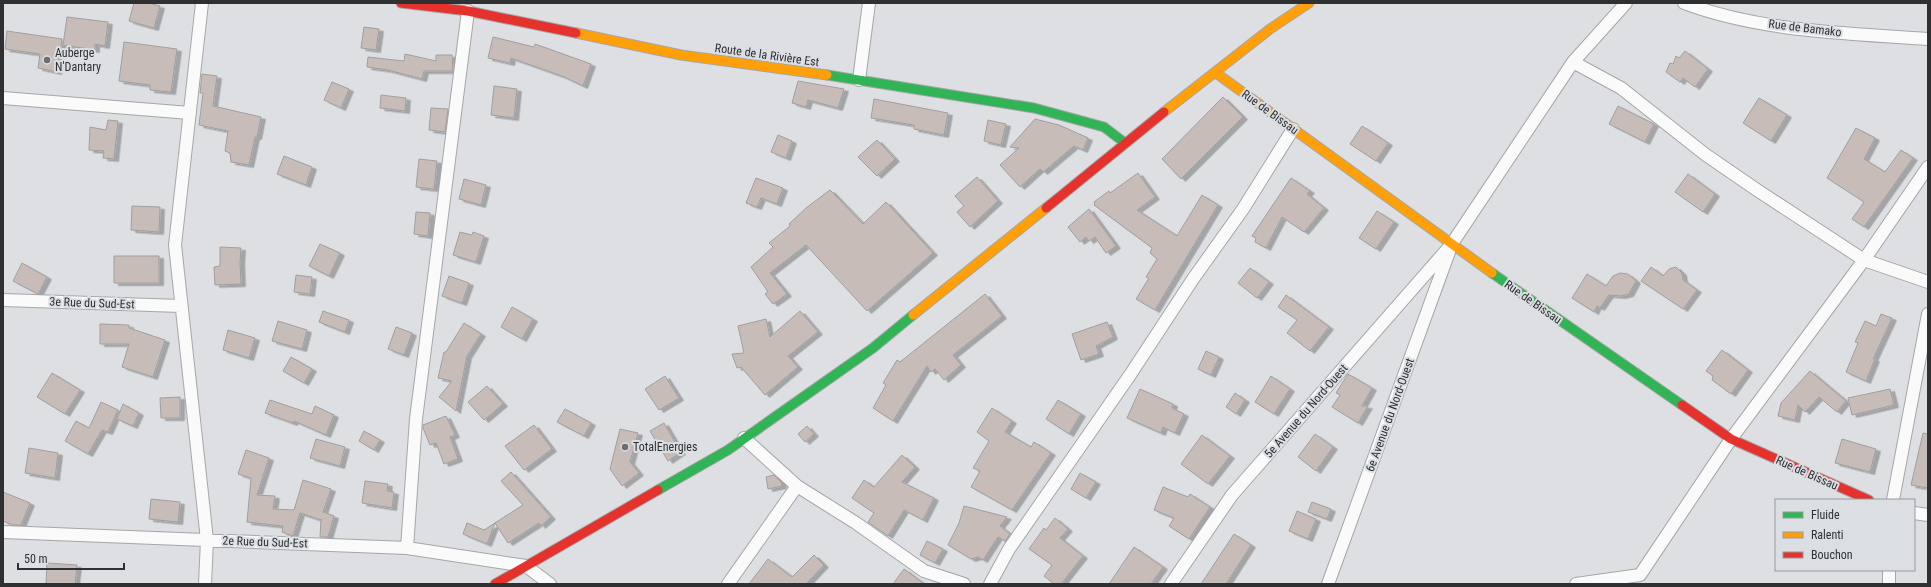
<svg xmlns="http://www.w3.org/2000/svg" width="1931" height="587" viewBox="0 0 1931 587" font-family="'Roboto Condensed',sans-serif">
	<style>
		.building { fill: #c8bcb9; stroke: #9f9fa0; filter: url(#shadow) }
		.lines { fill: none; stroke-linecap: round; stroke-linejoin: round }
		.street-casing { stroke: #a5a6a8; stroke-width: 14 }
		.fast-casing { stroke: #a5a6a8; stroke-width: 11 }
		.slow-casing { stroke: #a5a6a8; stroke-width: 11 }
		.jam-casing { stroke: #a5a6a8; stroke-width: 11 }
		.street { stroke: #fafafb; stroke-width: 12 }
		.fast { stroke: #30b455; stroke-width: 9 }
		.slow { stroke: #ff9f0a; stroke-width: 9 }
		.jam { stroke: #e5322d; stroke-width: 9 }
		.poi-dot { fill: #6b6d70; stroke: #dbdfe4; stroke-width: 1.5 }
		.labels { text-anchor: middle; dominant-baseline: central; stroke-width: 4; stroke-linejoin: round; paint-order: stroke }
		.street-label { font-size: 12px; fill: #2e3032; stroke: #dbdfe4 }
		.poi-label { font-size: 12px; fill: #2e3032; stroke: #dbdfe4; text-anchor: start }
	</style>
	<defs>
		<filter id="shadow"><feDropShadow dx="4.5" dy="2.5" stdDeviation="0" flood-color="#0004"/></filter>
	</defs>
	<rect width="100%" height="100%" fill="#dddfe2"/>
	<path class="building" d="M134 3H149L160 6 154 28 129 21Z
		M67 17 108 22 105 46 95 44V50L63 45Z
		M364 27 379 29 376 50 361 48Z
		M7 31 62 39 57 72 38 68 40 54 5 49Z
		M493 37 534 47 535 44 591 64 583 86 562 76 511 58 510 63 488 58Z
		M124 42 177 49 171 92 150 90V85L119 81Z
		M1685 51 1708 69 1695 87 1683 78 1680 82 1666 72 1670 63 1673 64 1676 56 1679 58Z
		M405 54 436 61V55H452L453 71H424L422 79 388 70 367 67 368 57 404 61Z
		M202 74 217 76 213 106 261 117 257 137H255L249 165 231 162 230 153 225 151 228 131 199 125 203 93H200Z
		M798 81 844 89 838 108 808 100 806 107 792 103Z
		M332 82 349 89 341 108 324 100Z
		M494 86 517 89 514 118 491 115Z
		M381 95 406 98 405 111 380 108Z
		M1223 97 1243 117 1181 179 1162 159Z
		M1759 98 1787 115 1771 141 1743 123Z
		M874 99 948 113 944 135 914 129V125L871 118Z
		M1618 106 1654 124 1645 142 1609 124Z
		M431 108 448 109 445 132 429 130Z
		M1035 119 1059 125 1088 138 1083 150 1074 146 1043 172 1040 169 1020 187 1000 165 1019 148 1010 147Z
		M108 120 118 121 114 159 103 158 104 151 89 150 90 127 106 130Z
		M988 120 1006 124 1001 145 984 141Z
		M1362 126 1388 143 1376 161 1350 144Z
		M1856 128 1875 138 1864 159 1885 172 1901 150 1913 158 1864 227 1852 219 1864 202 1827 178Z
		M778 135 792 141 786 158 771 152Z
		M877 140 895 159 877 176 858 157Z
		M284 156 312 167 306 185 277 174Z
		M419 159 437 161 434 189 416 187Z
		M1138 173 1155 197 1137 210 1177 236 1202 195 1218 205 1155 310 1136 299 1149 278 1146 277 1157 259 1150 253 1152 248 1094 205 1095 204 1094 202 1109 191 1110 193Z
		M1688 174 1715 194 1703 212 1675 192Z
		M977 177 998 201 970 227 957 212 964 206 955 196Z
		M756 178 783 188 777 204 761 198 757 207 746 203Z
		M1291 178 1310 191 1307 194 1324 208 1304 232 1282 217 1266 248 1255 242 1256 238 1252 236Z
		M464 179 486 185 481 205 459 199Z
		M830 190 863 224 886 202 933 253 867 311 806 245 770 273 787 294 773 304 765 294 768 292 751 267 773 247 769 243 790 226 789 224 806 208Z
		M132 206 160 207 159 232 131 230Z
		M1089 209 1116 246 1106 253 1095 237 1089 241 1086 237 1080 242 1068 227Z
		M1377 211 1394 222 1376 249 1359 238Z
		M416 212 430 213 428 236 414 234Z
		M460 232 472 235 473 232 484 236 476 262 453 255Z
		M320 244 340 253 329 276 309 266Z
		M220 247 241 248 240 262 241 284 215 285 214 267 220 266Z
		M114 256H159V283H114Z
		M22 263 47 277 38 294 13 281Z
		M1651 267 1663 276 1669 269 1676 267 1682 273 1683 280 1697 290 1683 309 1641 281Z
		M1250 268 1269 282 1257 298 1238 283Z
		M1620 273 1628 274 1636 281 1629 294 1621 296 1609 295 1600 308 1597 306 1594 312 1572 298 1587 274 1606 286 1613 276Z
		M296 275 312 277 310 294 294 292Z
		M449 276 469 283 462 303 442 296Z
		M985 294 1002 316 953 355 961 365 944 380 935 369 931 372 927 366 893 421 873 408 886 385 883 383 897 360 900 362Z
		M1286 295 1329 327 1310 351 1287 333 1297 320 1278 307Z
		M512 307 533 319 522 339 501 327Z
		M323 311 349 320 345 332 319 322Z
		M800 311 818 332 788 356 798 367 765 395 741 367 737 368 732 354 744 353 738 326 766 319 770 337Z
		M1881 314 1892 318 1873 359H1875L1866 381 1846 372 1858 343 1855 342 1865 321 1876 326Z
		M278 321 307 330 302 349 272 341Z
		M1107 322 1113 337 1096 346 1099 354 1081 360 1072 334Z
		M464 323 481 334 467 356 456 411 439 397 452 381 438 378 444 352H446Z
		M100 324 129 325V328L165 340 153 377 122 367 129 344H100Z
		M396 327 412 333 404 355 388 349Z
		M228 330 255 338 249 358 223 350Z
		M1722 350 1748 370 1731 394 1712 380 1713 376 1706 371Z
		M1206 351 1219 357 1211 375 1198 369Z
		M291 357 312 369 304 383 283 371Z
		M1810 371 1846 401 1837 412 1819 397 1805 412 1798 405 1795 420 1778 416 1781 403Z
		M52 373 80 390 65 414 37 397Z
		M1348 374 1372 388 1362 406H1368L1358 423 1332 407 1340 395 1336 393Z
		M665 376 679 398 659 410 645 389Z
		M1271 376 1290 389 1274 414 1255 402Z
		M487 386 503 404 484 420 468 402Z
		M1140 389 1173 404 1172 408 1184 414 1175 433 1163 427 1161 433 1127 418Z
		M1890 389 1894 405 1852 415 1848 398Z
		M1235 393 1245 400 1236 414 1226 407Z
		M180 397V418H161L160 398Z
		M270 400 312 414 315 406 334 415 326 435 294 421 293 423 265 413Z
		M1058 400 1081 414 1069 434 1046 419Z
		M101 402 118 410 108 432 102 430 88 454 65 441 76 421 89 428Z
		M123 404 139 413 133 426 117 419Z
		M992 408 1012 421 1005 432 1031 447 1034 442 1051 453 1012 510 971 487 980 471 973 468 989 441 977 432Z
		M565 409 591 423 584 436 557 422Z
		M446 416 455 435 450 437 458 459 444 464 436 443 430 445 423 428V425Z
		M664 423 681 452 668 461 650 431Z
		M534 425 552 449 524 470 505 446Z
		M807 426 814 434 805 442 798 434Z
		M620 429 638 433 630 462 639 473 622 486 610 469Z
		M364 431 380 440 374 450 359 441Z
		M1923 433 1928 434V488L1911 485Z
		M1315 434 1333 447 1316 471 1298 457Z
		M1202 435 1230 456 1208 484 1181 464Z
		M316 439 345 447 340 466 310 458Z
		M1842 439 1876 449 1870 472 1835 463Z
		M29 448 58 453 55 478 25 473Z
		M246 450 269 458 257 495 275 496 273 509 294 510 303 480 331 489 323 512 334 516 328 537H320L321 519V520L300 513 293 536 282 532 283 526 247 522 251 478 238 474Z
		M902 455 915 467 902 482 934 498 923 520 904 510 888 536 868 522 874 513 852 498 864 480 874 487Z
		M511 472 551 517 541 526 539 523 508 543 495 523 487 544 463 534 467 523 484 530 523 505 501 481Z
		M1080 473 1096 482 1086 498 1071 489Z
		M774 475 781 482 782 486 768 489 766 477Z
		M365 481 388 484 387 491 394 492 392 508 362 503Z
		M1163 487 1188 497 1190 494 1210 507 1189 539 1169 526 1174 518 1154 510Z
		M3 492 30 503 21 525H13L3 521Z
		M151 499 180 502 178 522 149 519Z
		M1312 502 1331 509 1327 519 1308 512Z
		M964 506 1007 517 1000 526 1010 534 1005 541 998 537 983 560 978 557 971 559 948 545 959 523Z
		M1297 511 1316 519 1308 539 1289 531Z
		M1055 518 1068 529 1060 538 1083 556 1061 584H1054L1044 576 1052 565 1029 549 1044 528 1046 530Z
		M1234 534 1251 545 1226 584H1201Z
		M927 541 943 549 935 563 920 555Z
		M1134 547 1163 567 1151 584H1109Z
		M814 555 824 565 806 584H749L768 559 792 577Z
		M47 563 77 565 75 584H46Z
		M904 569 924 584H893Z"/>
	<g class="lines">
		<defs>
			<path id="street" d="M202 3 175 245 207 540 205 584
				M1684 3C1761 32 1847 33 1928 39
				M1573 62 1621 88 1706 155 1757 190 1864 260 1928 282
				M859 80 869 3
				M3 98 190 113
				M3 300 181 306
				M744 438 797 486 856 523 924 571 964 584
				M1893 500 1928 314
				M1914 513 1928 515
				M3 532 407 548 526 566 550 584
				M407 548 416 419 468 11
				M728 584 797 486
				M990 584 1009 549 1130 375 1193 279 1243 209 1293 129
				M1171 584 1232 495 1451 245 1573 62 1626 3
				M1328 584 1449 252
				M1576 584 1640 575 1731 439 1864 260 1928 167
				M1889 584V570"/>
			<path id="fast" d="M827 75 1034 108 1104 127 1125 143
				M1492 273 1682 405
				M658 490 728 450 873 348 913 315"/>
			<path id="slow" d="M576 33 681 55 827 75
				M1216 73 1492 273
				M1164 112 1270 29 1309 3
				M913 315 1046 208"/>
			<path id="jam" d="M401 3 468 11 576 33
				M1046 208 1164 112
				M1682 405 1731 439 1869 500
				M495 584 658 490"/>
		</defs>
		<use href="#street" class="street-casing"/>
		<use href="#fast" class="fast-casing"/>
		<use href="#slow" class="slow-casing"/>
		<use href="#jam" class="jam-casing"/>
		<use href="#street" class="street"/>
		<use href="#fast" class="fast"/>
		<use href="#slow" class="slow"/>
		<use href="#jam" class="jam"/>
	</g>
	<g class="poi-dot">
		<circle cx="47" cy="60" r="4"/>
		<circle cx="625" cy="447" r="4"/>
	</g>
	<g class="labels">
		<g class="street-label">
			<text transform="translate(1805 28) rotate(7)">Rue de Bamako</text>
			<text transform="translate(767 55) rotate(8)">Route de la Rivière Est</text>
			<text transform="translate(1270 112) rotate(36)">Rue de Bissau</text>
			<text transform="translate(1533 302) rotate(35)">Rue de Bissau</text>
			<text transform="translate(92 303) rotate(2)">3e Rue du Sud-Est</text>
			<text transform="translate(1306 411) rotate(-49)">5e Avenue du Nord-Ouest</text>
			<text transform="translate(1390 415) rotate(-70)">6e Avenue du Nord-Ouest</text>
			<text transform="translate(1807 473) rotate(24)">Rue de Bissau</text>
			<text transform="translate(265 542) rotate(2)">2e Rue du Sud-Est</text>
		</g>
		<g class="poi-label">
			<text x="55" y="53">Auberge<tspan x="55" dy="14">N'Dantary</tspan></text>
			<text x="633" y="447">TotalEnergies</text>
		</g>
	</g>
	<rect width="1931" height="587" fill="none" stroke="#2e3032" stroke-width="8"/>
	<rect x="1775" y="499" width="140" height="72" fill="#dbdfe4" stroke="#96999d"/>
	<rect x="1783" y="512" width="20" height="6" fill="#30b455" stroke="#96999d"/>
	<text x="1811" y="519" font-size="12" fill="#2e3032">Fluide</text>
	<rect x="1783" y="532" width="20" height="6" fill="#ff9f0a" stroke="#96999d"/>
	<text x="1811" y="539" font-size="12" fill="#2e3032">Ralenti</text>
	<rect x="1783" y="552" width="20" height="6" fill="#e5322d" stroke="#96999d"/>
	<text x="1811" y="559" font-size="12" fill="#2e3032">Bouchon</text>
	<path d="M18 563v6h106v-6" fill="none" stroke="#2e3032" stroke-width="2"/>
	<text x="24" y="563" font-size="12" fill="#2e3032" stroke="#dbdfe4" stroke-width="3" paint-order="stroke">50 m</text>
</svg>
